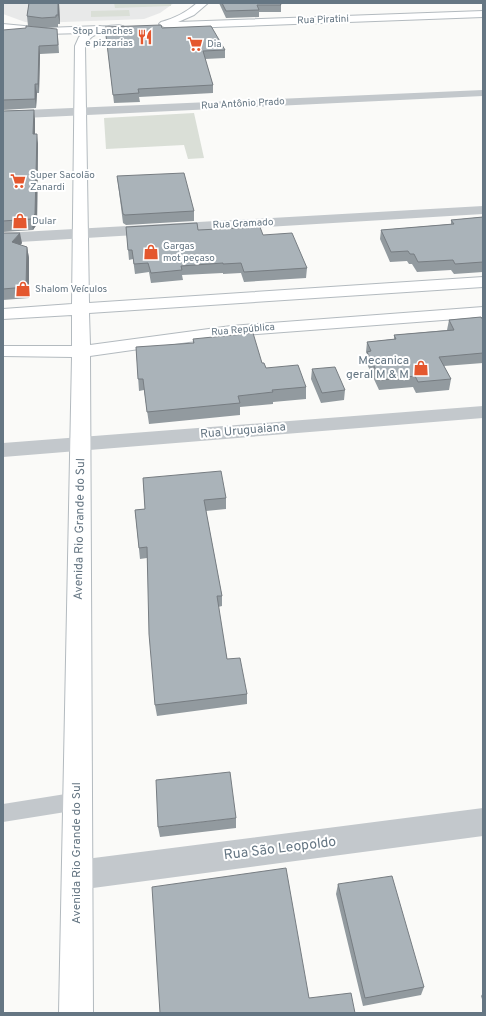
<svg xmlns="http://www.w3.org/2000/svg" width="486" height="1016" viewBox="0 0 486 1016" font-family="Overpass,sans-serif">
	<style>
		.built { fill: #e8e9e9 }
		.green { fill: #dadfd7 }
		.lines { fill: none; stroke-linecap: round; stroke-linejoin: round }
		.secondary-casing { stroke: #b3babf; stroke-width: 2 }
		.lane { fill: #c3c8cc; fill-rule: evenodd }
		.street { fill: #c3c8cc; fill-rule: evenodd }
		.secondary { fill: #fff; fill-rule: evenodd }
		.wall { fill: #929a9f }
		.shaded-wall { fill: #777d82 }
		.building { fill: #aab3b9; stroke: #777d82 }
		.labels { text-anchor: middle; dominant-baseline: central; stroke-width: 4; stroke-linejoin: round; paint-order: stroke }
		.far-street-label { font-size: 10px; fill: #657683; stroke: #fff }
		.far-poi-label { font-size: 10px; fill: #657683; stroke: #fff; text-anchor: start }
		.poi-label { font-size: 12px; fill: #657683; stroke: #fff; text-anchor: end }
		.street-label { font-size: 12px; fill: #657683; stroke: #fff }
		.near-street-label { font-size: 14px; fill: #657683; stroke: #fff }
	</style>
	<rect width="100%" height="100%" fill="#fafaf8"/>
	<path class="built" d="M3 3H174L160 13 144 19 38 23 25 22 3 14Z"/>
	<path class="green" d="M114 3H171V6L115 8Z
		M129 10 130 16 91 17V11Z
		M194 113 204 158 188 159 184 145 106 149 104 118Z"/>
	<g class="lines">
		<defs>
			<path id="secondary" d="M197 3H208L194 15 178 22 483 11V17L187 28 164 27 159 24 161 22C173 19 187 12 197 3Z
				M3 24 45 28 100 26C108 28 120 22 126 28 115 40 95 24 85 46L89 303 483 277V287L89 313 90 345 231 326 483 307V317L231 336 90 356 93 1013H59L72 357 3 356V346H72V315L3 319V309L72 304 75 46 79 37 84 33 44 34 21 33 3 30Z"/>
		</defs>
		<use href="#secondary" class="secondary-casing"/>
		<path class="lane" d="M78 792 85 795 87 801 85 807 78 810 3 822V804Z"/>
		<path class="street" d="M483 90V96L3 119V111Z
			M483 206V214L3 243V233Z
			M483 406V418L3 457V443Z
			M483 808V836L78 890 67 886 62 875 67 864 78 860Z"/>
		<use href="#secondary" class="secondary"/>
	</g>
	<path class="wall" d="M29 3H59L60 24H58V27L43 28 28 26 27 16Z
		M219 3H280L281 5V12H259V17L226 18Z
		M105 27 162 28 225 50V58L205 59 213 85V93L139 97 140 102 114 103Z
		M3 30 58 37 59 53 40 54 39 93H37L36 108 3 110Z
		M3 111 35 119V134L38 144 37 224 33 230 3 232Z
		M117 176 194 211V221L126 225 123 223Z
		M483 217V272L454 274 451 270 417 272 412 264H409L407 261 390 262 380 239 381 230 451 224V220Z
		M126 227 198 230 263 235 307 268 306 278 244 282 241 273 223 274V273L182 275 183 280 151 283 149 272 135 274 133 259 129 260Z
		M3 233 22 243 20 245 27 247 29 258V298L3 300Z
		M449 320H483V363L444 366 451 379 449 390 416 393 413 387 379 390 366 362 367 354 366 352 367 342 394 339V335L447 330Z
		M193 339 262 363 266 368 306 387V399L273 402V404L240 407V415L149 424 144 390 139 391 136 347 193 344Z
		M312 369 345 390 344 400 321 403 311 379Z
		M143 478 226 498V509L206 511 222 596V606L218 607 227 659 247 694V704L157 716 155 705 147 558 140 559 135 510 145 509Z
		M236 818V828L160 837 158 827Z
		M338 884 424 987 421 995 363 1006 336 894Z
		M483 993V1002L481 996Z"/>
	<path class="shaded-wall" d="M58 3H59L60 24 58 15Z
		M39 46 40 54 39 93 38 84Z
		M35 84 37 93 36 108 35 99Z
		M34 110 35 119V144L33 134Z
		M37 134 38 144 37 224 33 230 31 219Z
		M20 233 22 243 14 253 12 242Z
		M27 247 29 258V298L26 287Z"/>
	<path class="building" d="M29 3H58V15H56V17L42 18 27 16Z
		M222 3H280L281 5H257L259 10 226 11Z
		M161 25 162 28 211 26 225 50 203 51 213 85 138 89 139 93 113 95 105 27Z
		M26 26 57 29 58 45 39 46 38 84H35V99L3 100V30L26 28Z
		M34 110 33 134H37L35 214 31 219 3 221V111Z
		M184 173 194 211 125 215 123 214 117 176Z
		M483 217V262L455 264 453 260 418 262 414 254H410L408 251 391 252 381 230 454 224 451 220Z
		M197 223 198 230 260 227 263 235 292 233 307 268 244 272 241 263 223 264V263L181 266 182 270 151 273 148 263 134 264 132 250H128L126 227Z
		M3 233H20L12 242 27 247 26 287 3 289Z
		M481 317 483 320V353L439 357 451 379 418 382 415 376 381 380 367 352 371 351 367 342 396 339 394 335 454 330 449 320Z
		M253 333 262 363H264L266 368 298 365 306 387 272 390 273 392 238 396 240 403 147 412 143 379H138L136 347 194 343 193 339Z
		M335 367 345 390 322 393 312 369Z
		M221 471 226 498 204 500 222 596H217L227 659 240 658 247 694 155 705 149 634 147 547 139 548 135 510 145 509 143 478Z
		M230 772 236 818 158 827 156 780Z
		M286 868 309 998 351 993 355 1013H160L152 887Z
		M392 876 424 987 365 998 338 884Z"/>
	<defs>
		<symbol id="restaurant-bare" viewBox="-9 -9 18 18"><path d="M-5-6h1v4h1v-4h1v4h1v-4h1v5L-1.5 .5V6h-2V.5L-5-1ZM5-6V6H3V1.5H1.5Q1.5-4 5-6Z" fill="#e4572e" stroke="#fff" stroke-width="2.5" paint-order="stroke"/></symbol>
		<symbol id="supermarket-bare" viewBox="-9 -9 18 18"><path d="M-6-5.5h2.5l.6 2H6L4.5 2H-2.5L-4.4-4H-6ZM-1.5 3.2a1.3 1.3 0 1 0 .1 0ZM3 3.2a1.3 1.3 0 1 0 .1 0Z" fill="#e4572e" stroke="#fff" stroke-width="2.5" paint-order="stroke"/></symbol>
		<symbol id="shop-bare" viewBox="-9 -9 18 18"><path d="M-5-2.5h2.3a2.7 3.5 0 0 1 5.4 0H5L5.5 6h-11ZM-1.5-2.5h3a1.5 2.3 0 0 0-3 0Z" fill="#e4572e" stroke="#fff" stroke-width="2.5" paint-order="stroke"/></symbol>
	</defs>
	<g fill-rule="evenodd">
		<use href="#restaurant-bare" x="134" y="26" width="22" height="22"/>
		<use href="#supermarket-bare" x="184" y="33" width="22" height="22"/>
		<use href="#supermarket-bare" x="7" y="170" width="22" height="22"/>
		<use href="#shop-bare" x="9" y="210" width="22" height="22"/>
		<use href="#shop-bare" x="140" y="241" width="22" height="22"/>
		<use href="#shop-bare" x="12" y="278" width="22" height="22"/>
		<use href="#shop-bare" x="410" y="357" width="22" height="22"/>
	</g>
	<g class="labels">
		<g class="far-street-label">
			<text transform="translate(323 20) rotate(-2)">Rua Piratini</text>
			<text transform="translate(243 104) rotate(-3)">Rua Antônio Prado</text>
			<text transform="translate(243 224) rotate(-3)">Rua Gramado</text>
			<text transform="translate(243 330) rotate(-5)">Rua República</text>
		</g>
		<g class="far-poi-label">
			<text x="133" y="31" text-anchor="end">Stop Lanches<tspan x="133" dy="12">e pizzarias</tspan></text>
			<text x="207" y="44">Dia</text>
			<text x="30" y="175">Super Sacolão<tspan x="30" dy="12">Zanardi</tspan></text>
			<text x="32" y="221">Dular</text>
			<text x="163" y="246">Gargas<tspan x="163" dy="12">mot peçaso</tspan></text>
			<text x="35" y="289">Shalom Veículos</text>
		</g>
		<g class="poi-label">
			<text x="409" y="361">Mecanica<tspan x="409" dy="14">geral M &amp; M</tspan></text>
		</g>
		<g class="street-label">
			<text transform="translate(243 431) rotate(-5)">Rua Uruguaiana</text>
			<text transform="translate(80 529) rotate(-89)">Avenida Rio Grande do Sul</text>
			<text transform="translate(77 853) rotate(-90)">Avenida Rio Grande do Sul</text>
		</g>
		<g class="near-street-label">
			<text transform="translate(280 849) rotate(-7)">Rua São Leopoldo</text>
		</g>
	</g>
	<rect width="486" height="1016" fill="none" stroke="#657683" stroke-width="8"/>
</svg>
